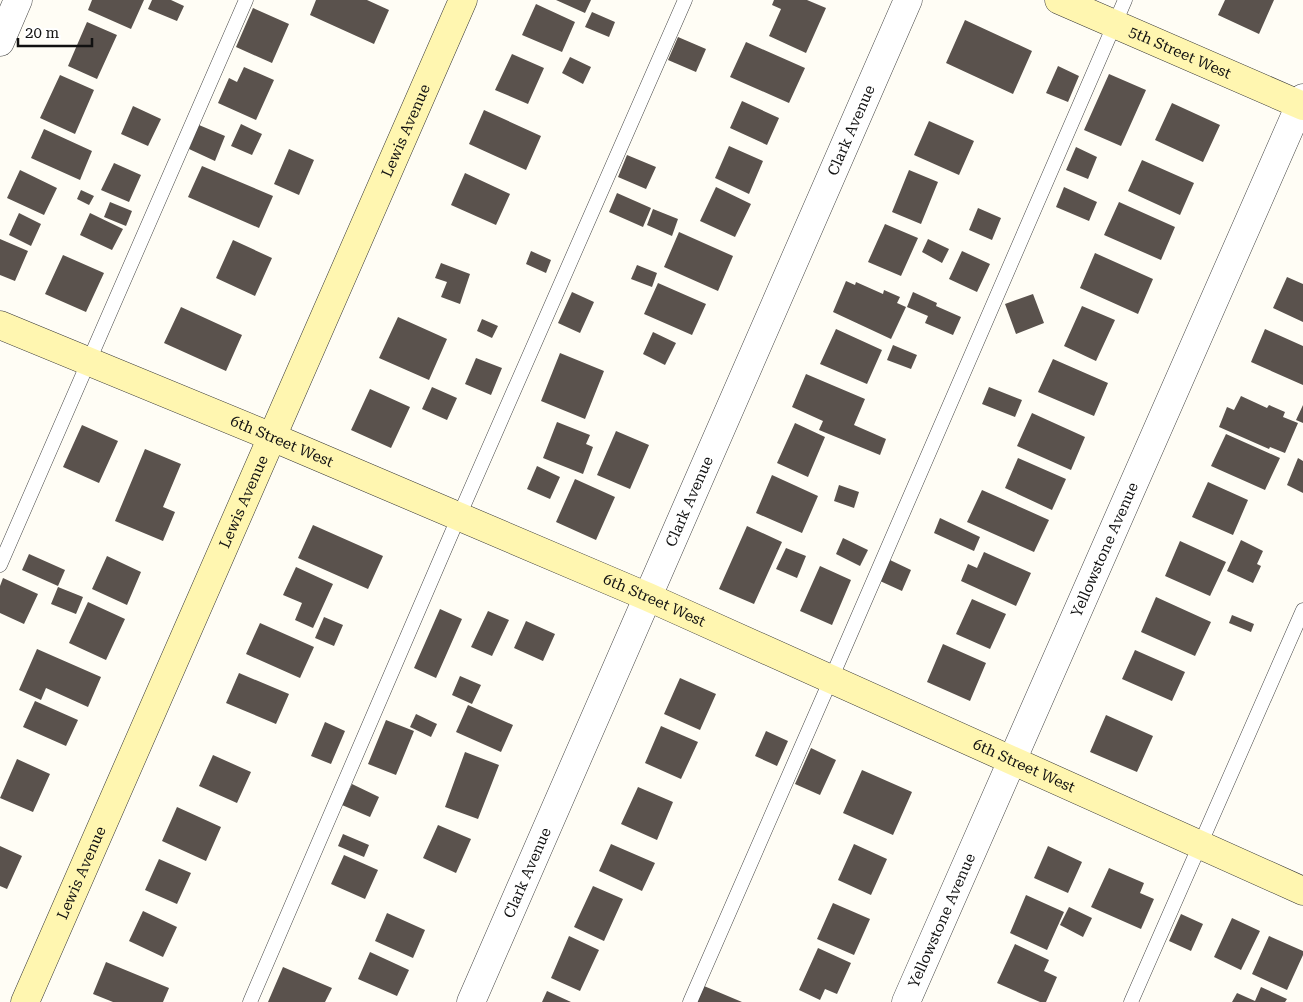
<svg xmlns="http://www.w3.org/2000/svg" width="1303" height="1002" viewBox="0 0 1303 1002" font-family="'Roboto Serif',serif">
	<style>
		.building { fill: #5a524d }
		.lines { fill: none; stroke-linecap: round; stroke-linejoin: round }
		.lane-casing { stroke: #444; stroke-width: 15 }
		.street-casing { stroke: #444; stroke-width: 29 }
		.secondary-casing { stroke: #333; stroke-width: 29 }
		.lane { stroke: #fff; stroke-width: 14 }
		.street { stroke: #fff; stroke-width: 28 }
		.secondary { stroke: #fff6b0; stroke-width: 28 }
		.labels { text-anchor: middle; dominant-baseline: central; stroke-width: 5; stroke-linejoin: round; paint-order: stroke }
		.street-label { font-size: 15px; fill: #111; stroke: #fff }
	</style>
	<rect width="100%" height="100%" fill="#fffdf5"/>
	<path class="building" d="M92 0H144L131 29 88 10Z
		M152 0H171L184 6 177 21 148 9Z
		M316 0H367L389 10 374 44 310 15Z
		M556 0H591L585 13Z
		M774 0H807L826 8 806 53 769 36 781 9 772 5Z
		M1225 0H1274L1259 34 1218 15Z
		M536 4 575 22 562 52 522 35Z
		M253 8 289 24 272 63 236 47Z
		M592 12 615 22 609 37 585 27Z
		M965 20 1032 51 1013 94 946 63Z
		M87 22 117 35 97 79 68 66Z
		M678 37 706 49 696 72 668 60Z
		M746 42 805 68 789 103 730 77Z
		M512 54 544 68 528 104 495 90Z
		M570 57 591 67 583 84 562 73Z
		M1058 66 1079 76 1068 102 1046 93Z
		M244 67 274 80 256 120 218 103 229 78 237 82Z
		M1109 74 1146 90 1121 146 1084 130Z
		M60 75 94 90 75 134 40 118Z
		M742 101 779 118 767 145 730 128Z
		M1172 103 1220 125 1203 162 1155 140Z
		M133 106 161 119 148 146 121 134Z
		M484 110 541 136 526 170 469 144Z
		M929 121 974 141 959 175 914 155Z
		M241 124 262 134 252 155 231 146Z
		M199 125 225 136 215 161 189 149Z
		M44 129 92 151 80 180 31 158Z
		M729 146 763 161 749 194 715 178Z
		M1076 147 1097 157 1088 179 1066 170Z
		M289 149 314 160 299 195 274 184Z
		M627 155 656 167 646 189 618 177Z
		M1142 160 1194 183 1180 215 1128 191Z
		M114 163 141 175 129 202 101 190Z
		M202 166 273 196 259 228 188 197Z
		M20 170 57 188 44 215 7 198Z
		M909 170 938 182 921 224 892 212Z
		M465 173 510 194 496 225 451 205Z
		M716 187 751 204 735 237 700 221Z
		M1064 187 1097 202 1089 221 1056 207Z
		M81 190 94 196 89 205 77 199Z
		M617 193 651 208 643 227 609 212Z
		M110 202 132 211 126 226 104 217Z
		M1119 202 1175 227 1161 260 1104 235Z
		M978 208 1001 218 992 240 969 230Z
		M653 209 678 219 672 236 647 225Z
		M19 213 41 224 31 246 9 235Z
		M90 213 123 229 112 250 80 235Z
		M885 224 918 238 901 276 868 262Z
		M679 232 733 256 718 291 664 267Z
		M0 239 28 251 15 281 0 275Z
		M928 239 949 249 942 263 922 252Z
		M233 240 272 258 255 296 216 278Z
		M531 251 551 260 546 273 526 264Z
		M962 251 990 264 977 292 949 279Z
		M1095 253 1153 279 1138 314 1080 288Z
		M63 255 104 273 86 312 45 294Z
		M441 263 470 274 460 304 441 297 447 282 435 278Z
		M637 265 657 273 652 287 631 279Z
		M1287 277 1303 284V322L1273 308Z
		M846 281 855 285 856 282 883 294 884 290 900 297 897 303 906 307 891 339 833 312Z
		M658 283 706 304 692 335 644 314Z
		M572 292 594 302 580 333 558 323Z
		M913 292 937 303 936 306 961 317 953 335 925 323 928 316 907 307Z
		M1033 294 1044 323 1016 334 1005 304Z
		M1082 306 1115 320 1096 361 1064 346Z
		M181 307 242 335 226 371 164 343Z
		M398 317 447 339 429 380 379 358Z
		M482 319 498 326 492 338 477 331Z
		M836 329 882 350 867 384 820 364Z
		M1265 329 1303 346V385L1251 362Z
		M653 332 676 343 665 365 643 354Z
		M893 345 917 355 911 369 887 360Z
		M560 353 604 371 585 419 541 401Z
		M476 358 502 368 491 395 465 384Z
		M1053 359 1108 383 1094 416 1038 392Z
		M806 374 865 399 854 425 886 439 880 455 819 430 823 421 792 407Z
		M432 387 457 398 447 420 422 409Z
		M989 387 1022 400 1015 417 982 404Z
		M370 389 410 407 391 448 351 430Z
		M1241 396 1267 408 1269 405 1285 412 1283 417 1298 423 1285 453 1270 447 1269 449 1219 427 1227 407 1234 410Z
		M1303 405V423L1296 420Z
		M1032 413 1085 437 1071 470 1017 446Z
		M557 422 590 435 586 444 593 447 583 474 543 458Z
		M795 423 825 437 808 477 777 463Z
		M82 425 118 441 99 483 63 467Z
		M616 431 649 445 630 489 597 475Z
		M1226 434 1280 458 1265 490 1211 466Z
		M145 449 181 464 163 507 175 512 163 541 115 521Z
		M1018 458 1066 479 1052 510 1005 488Z
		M1298 458 1303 461V493L1287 485Z
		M537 466 560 477 550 499 527 489Z
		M772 475 818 496 802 533 756 513Z
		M575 479 615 497 596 540 556 522Z
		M1208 482 1248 500 1233 535 1192 517Z
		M839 485 859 492 854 508 834 501Z
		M982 490 1049 520 1034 552 967 522Z
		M940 518 980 537 974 551 934 533Z
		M313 525 383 556 368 589 298 558Z
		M747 526 782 542 754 604 719 589Z
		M843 538 868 550 860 566 836 554Z
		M1241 540 1263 551 1257 564 1261 566 1253 583 1227 571Z
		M1180 541 1226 562 1210 596 1165 576Z
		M786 548 806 556 797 578 776 569Z
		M984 552 1031 573 1016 606 961 581 968 564 977 568Z
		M29 554 65 570 58 586 22 570Z
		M107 556 141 572 127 605 92 589Z
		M890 560 911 570 902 591 880 581Z
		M820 566 851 580 832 625 800 611Z
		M296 567 333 584 313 628 295 620 302 603 283 595Z
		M3 578 38 594 24 624 0 613V586Z
		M58 587 83 597 76 614 51 604Z
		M1156 597 1211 622 1195 656 1141 632Z
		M972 599 1006 614 990 649 956 634Z
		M88 602 125 619 106 660 69 643Z
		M440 609 462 619 436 678 414 668Z
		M488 611 509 620 492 656 471 647Z
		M1232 615 1254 624 1251 632 1229 623Z
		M324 617 343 625 334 646 315 638Z
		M526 621 555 634 543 661 514 648Z
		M260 623 314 647 300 678 246 654Z
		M943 644 986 663 970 701 927 682Z
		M37 649 101 677 88 707 46 688 41 700 19 690Z
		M1135 650 1185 672 1172 701 1122 679Z
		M239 673 289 694 276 724 226 703Z
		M460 676 481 685 472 704 452 695Z
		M680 678 716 694 700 730 664 714Z
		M35 701 78 720 66 746 23 727Z
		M468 705 513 725 501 752 456 732Z
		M416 714 437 724 431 737 410 727Z
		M1106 715 1153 736 1137 772 1090 752Z
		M386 720 414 731 396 775 368 764Z
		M325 722 345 731 331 764 311 756Z
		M661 726 698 742 681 779 645 763Z
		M766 731 788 741 777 766 755 756Z
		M811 748 836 760 820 795 795 784Z
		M465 752 499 765 478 819 445 807Z
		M213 755 251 772 237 803 199 786Z
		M17 759 50 774 33 812 0 798Z
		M862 770 912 792 893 835 843 813Z
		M352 784 379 797 370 817 342 805Z
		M638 787 673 802 657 840 621 824Z
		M177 807 221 827 206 861 162 841Z
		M438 825 471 839 456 873 423 858Z
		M343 834 369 845 364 857 338 846Z
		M611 844 655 863 642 891 599 871Z
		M854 844 887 859 871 895 838 880Z
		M0 846 22 856 7 889 0 886Z
		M1048 846 1082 862 1068 893 1034 878Z
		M344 855 378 870 365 899 331 884Z
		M159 859 191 873 177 904 145 890Z
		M1109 868 1144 883 1140 893 1154 899 1141 929 1091 907Z
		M593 886 623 899 604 941 574 927Z
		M1026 895 1064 912 1047 950 1010 933Z
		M833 903 870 919 854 955 817 939Z
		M1069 907 1092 918 1083 937 1060 925Z
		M143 911 177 927 163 957 129 941Z
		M387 913 425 930 413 958 375 941Z
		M1181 914 1203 924 1191 951 1169 941Z
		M1232 918 1260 931 1241 970 1214 957Z
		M569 936 599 950 580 991 551 978Z
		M1269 936 1303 951V955L1287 990 1252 974Z
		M1015 944 1049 960 1044 971 1057 977 1046 1002H1040L997 983Z
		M818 948 851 963 837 994 825 989 820 1000 799 990Z
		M370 952 409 970 397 996 358 979Z
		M106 962 169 988 163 1002H113L93 994Z
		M283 967 332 988 325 1002H268Z
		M704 986 742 1002H697Z
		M1261 987 1287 999 1285 1002H1232L1237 993 1255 1001Z
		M547 991 571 1002H542Z"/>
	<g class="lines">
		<defs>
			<path id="lane" d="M0 565 246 0
				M250 1002 459 516 685 0
				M690 1002 831 679 1125 0
				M1131 1002 1303 610"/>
			<g id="street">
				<path d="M0 42 18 0"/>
				<path id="s1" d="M471 1002 908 0"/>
				<path id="s2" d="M906 1002 1303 98"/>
			</g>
			<g id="secondary">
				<path id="s3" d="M1059 0 1303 106"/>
				<path id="s4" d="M0 325 272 437 648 597 1303 891"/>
				<path id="s5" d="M25 1002 463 0"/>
			</g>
		</defs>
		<use href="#lane" class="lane-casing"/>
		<use href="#street" class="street-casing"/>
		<use href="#secondary" class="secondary-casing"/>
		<use href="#lane" class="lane"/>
		<use href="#street" class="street"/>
		<use href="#secondary" class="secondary"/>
	</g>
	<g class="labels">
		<g class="street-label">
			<text stroke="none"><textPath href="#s3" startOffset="132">5th Street West</textPath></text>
			<text stroke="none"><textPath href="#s5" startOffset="951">Lewis Avenue</textPath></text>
			<text stroke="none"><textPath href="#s1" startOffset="951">Clark Avenue</textPath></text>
			<text stroke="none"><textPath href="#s4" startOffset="305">6th Street West</textPath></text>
			<text stroke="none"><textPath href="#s5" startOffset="546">Lewis Avenue</textPath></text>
			<text stroke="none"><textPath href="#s1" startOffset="546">Clark Avenue</textPath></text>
			<text stroke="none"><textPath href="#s2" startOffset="494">Yellowstone Avenue</textPath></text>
			<text stroke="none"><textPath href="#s4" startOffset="710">6th Street West</textPath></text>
			<text stroke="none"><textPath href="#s4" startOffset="1115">6th Street West</textPath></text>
			<text stroke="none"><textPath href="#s5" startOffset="141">Lewis Avenue</textPath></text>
			<text stroke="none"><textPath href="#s1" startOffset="141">Clark Avenue</textPath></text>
			<text stroke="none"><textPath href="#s2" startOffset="89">Yellowstone Avenue</textPath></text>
		</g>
	</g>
	<path d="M18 38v8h74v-8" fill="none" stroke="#111111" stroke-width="2.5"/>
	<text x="25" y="38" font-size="15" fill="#111111" stroke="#ffffff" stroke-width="4" paint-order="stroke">20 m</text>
</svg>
